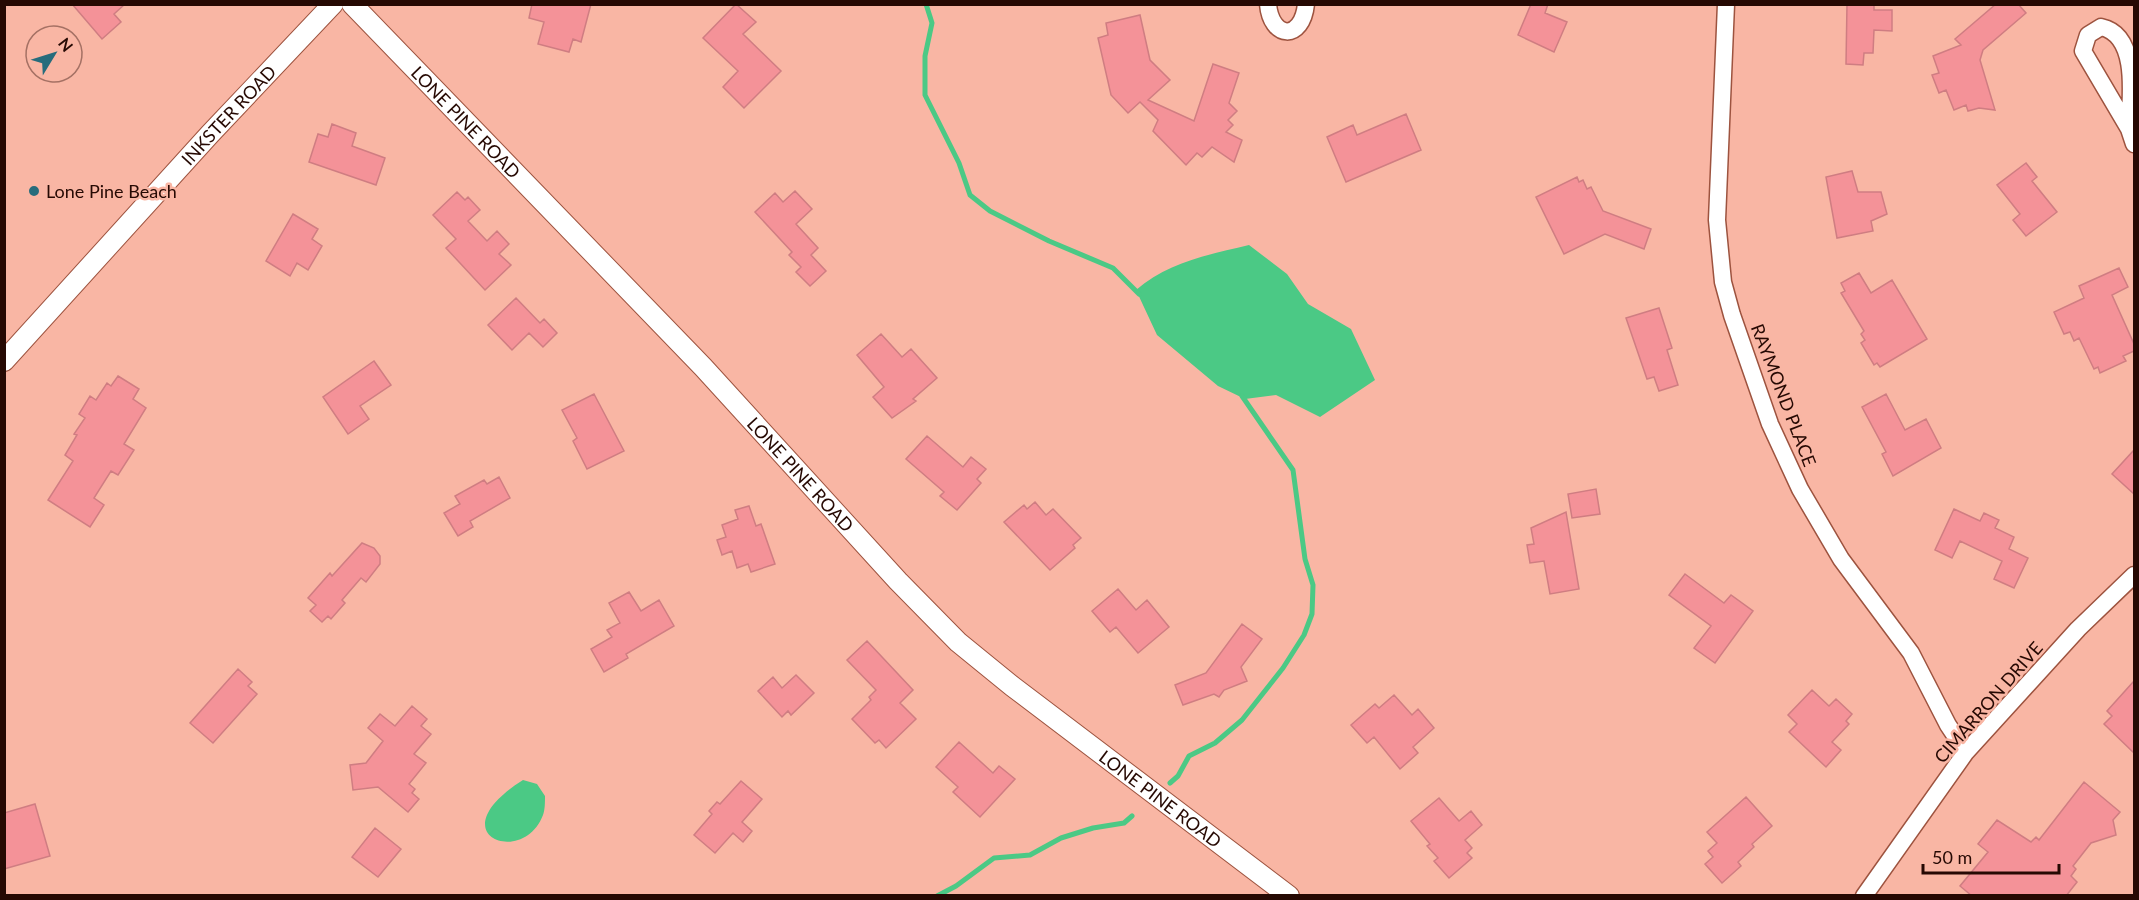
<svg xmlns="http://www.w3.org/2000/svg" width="2139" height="900" viewBox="0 0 2139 900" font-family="Lato,sans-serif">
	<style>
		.water { fill: #4bc985 }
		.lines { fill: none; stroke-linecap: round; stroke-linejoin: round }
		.stream { stroke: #4bc985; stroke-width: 5 }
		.building { fill: #f49298; stroke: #cf7d82; stroke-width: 1.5 }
		.minor-casing { stroke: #9d533f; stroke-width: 19 }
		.tertiary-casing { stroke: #9d533f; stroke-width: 22 }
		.minor { stroke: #fff; stroke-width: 16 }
		.tertiary { stroke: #fff; stroke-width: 20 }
		.poi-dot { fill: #276c7c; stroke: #f9b6a4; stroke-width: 2 }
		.labels { text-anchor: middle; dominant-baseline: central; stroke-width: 5; stroke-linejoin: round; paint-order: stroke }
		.street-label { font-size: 18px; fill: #260903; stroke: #f9b6a4 }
		.poi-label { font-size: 18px; fill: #260903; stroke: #f9b6a4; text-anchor: start }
	</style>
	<rect width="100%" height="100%" fill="#f9b6a4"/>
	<path class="water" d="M1249 245 1287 274 1308 304 1351 329 1375 380 1320 417 1276 395 1245 399 1218 386 1157 335 1136 290C1168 262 1208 255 1249 245Z
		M523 780 537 784 545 796C545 802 545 810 543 815 523 868 436 835 523 780Z"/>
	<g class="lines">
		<path class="stream" d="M926 4 932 23 925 56V95L959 163 970 195 990 211 1049 241 1113 268 1139 294
			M1170 783 1178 776 1189 756 1215 743 1242 720 1283 668 1304 635 1312 614 1313 585 1305 559 1293 470 1242 396
			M937 896 956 886 994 858 1030 855 1061 838 1093 828 1124 823 1132 816"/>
	</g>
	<path class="building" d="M72 4H125L114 14 121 22 102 39Z
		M532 4H591L581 42 573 39 569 52 538 44 544 22 529 18Z
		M736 4 756 22 743 34 781 71 744 108 723 87 738 71 703 38Z
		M1531 4H1548L1545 13 1567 22 1554 52 1518 35Z
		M1847 4H1874V10H1892V31L1874 30 1873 53H1864L1863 65 1846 64Z
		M1996 4H2018L2026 13 1983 50 1980 60 1995 110 1979 108 1968 111 1966 105 1954 110 1946 90 1939 93 1932 75 1939 73 1933 56 1961 45 1955 39Z
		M1140 15 1150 60 1170 80 1148 100 1194 121 1213 64 1239 73 1229 103 1237 111 1228 120 1233 125 1226 132 1242 140 1234 162 1212 147 1202 157 1197 153 1186 165 1153 131 1158 120 1140 102 1128 113 1111 95 1098 38 1108 35 1106 23Z
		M1406 114 1421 150 1346 182 1327 137 1353 125 1357 135Z
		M332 124 356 133 352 146 385 158 376 185 309 162 318 134 328 137Z
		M2026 163 2037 177 2032 181 2057 212 2026 236 2013 220 2020 214 1997 185Z
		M1852 171 1858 192H1881L1887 214 1871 221 1873 231 1837 238 1826 177Z
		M1577 177 1579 182 1583 180 1587 189 1591 187 1603 211 1651 229 1644 249 1605 234 1564 254 1536 197Z
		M795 191 812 209 796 224 818 248 811 255 826 271 810 286 796 272 801 267 789 255 792 252 755 212 775 193 783 202Z
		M457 192 465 200 468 197 480 210 468 221 487 241 497 231 509 244 499 254 511 265 485 290 446 248 456 239 433 215Z
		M293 214 318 229 312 239 322 246 308 270 297 263 290 276 266 261Z
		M2119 268 2128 287 2112 295 2134 344V351L2123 356 2126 361 2100 373 2098 367 2094 369 2079 338 2074 341 2070 332 2064 334 2054 312 2084 298 2079 286Z
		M1859 273 1871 293 1892 280 1927 339 1880 367 1877 363 1874 365 1861 343 1865 340 1861 334 1864 331 1841 293 1845 291 1841 283Z
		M516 298 540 323 544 319 557 333 543 347 529 333 512 350 488 325Z
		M1659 308 1672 348 1667 350 1678 385 1659 391 1654 377 1647 379 1626 318Z
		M881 334 902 357 911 349 937 378 913 399 916 401 892 418 873 397 884 387 857 355Z
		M374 361 391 385 360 406 369 419 348 434 323 397Z
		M118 376 139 389 133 399 146 408 124 444 134 450 118 475 111 471 94 498 104 505 90 527 48 500 73 461 65 455 77 435 74 434 85 418 79 414 90 396 96 400 107 383 111 386Z
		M594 394 624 451 587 469 573 441 577 438 562 410Z
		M1886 394 1905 430 1926 419 1941 448 1893 476 1882 454 1886 452 1862 407Z
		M927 436 963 467 971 457 986 469 977 479 981 483 957 510 940 496 944 492 906 459Z
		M2134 450V494L2112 474Z
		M499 477 510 498 470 521 473 527 458 536 444 513 460 504 455 496 484 480 487 484Z
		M1596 489 1600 514 1572 518 1568 494Z
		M1035 502 1046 515 1053 509 1081 538 1073 545 1075 548 1050 570 1004 522 1024 505 1027 509Z
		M749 506 756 526 761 524 775 564 751 572 748 564 737 568 732 551 722 555 717 540 726 537 722 525 738 519 735 510Z
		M1954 509 1980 521 1984 513 1999 520 1995 528 2014 537 2009 549 2028 558 2014 588 1994 579 2002 561 1960 541 1952 558 1935 550Z
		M1566 512 1579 589 1550 594 1544 561 1530 563 1527 545 1534 544 1531 528Z
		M362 543 374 548 380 556V564L366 582 361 578 342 600 345 603 331 619 328 616 322 622 310 611 316 605 308 598 330 573 332 576Z
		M1685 574 1724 603 1731 595 1753 611 1715 663 1694 648 1711 626 1669 595Z
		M1118 589 1136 610 1147 600 1169 627 1138 653 1116 627 1110 632 1092 611Z
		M629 592 641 611 659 600 674 626 626 654 628 658 604 672 591 649 612 637 607 630 620 623 609 603Z
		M1242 624 1262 639 1241 667 1247 681 1224 690 1219 697 1214 694 1183 705 1175 685 1206 673Z
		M867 641 913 690 900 703 916 719 886 748 879 740 875 743 852 719 871 700 869 697 876 690 847 660Z
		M238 669 252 682 248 686 257 694 213 743 190 723Z
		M796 675 814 693 791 715 788 711 782 717 758 691 773 677 782 688Z
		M2134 681V753L2104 724 2112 716 2107 711Z
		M1812 690 1829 706 1836 699 1852 714 1846 721 1849 724 1832 742 1841 750 1826 767 1789 732 1797 724 1788 715Z
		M1394 695 1412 715 1418 709 1434 728 1413 747 1418 753 1400 769 1374 737 1367 743 1351 725 1375 704 1379 708Z
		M412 706 427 719 421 726 431 734 414 754 426 763 409 784 415 789 412 793 419 799 408 812 378 787 353 790 350 765 366 763 383 741 368 728 380 714 395 726Z
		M959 742 993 773 999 766 1015 779 980 817 953 792 958 787 936 767Z
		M741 781 762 799 742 822 752 831 743 842 733 833 715 853 694 835 712 814 709 811 717 802 720 804Z
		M2084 782 2120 812 2113 820 2116 835 2091 843 2073 866 2076 869 2071 876 2077 882 2066 896H1972L1960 886 1988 852 1978 844 1997 820 2031 842 2036 837 2039 840Z
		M1746 797 1772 826 1752 844 1754 847 1738 862 1741 866 1722 883 1705 864 1713 857 1708 851 1717 843 1707 832Z
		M1439 798 1459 821 1471 811 1482 825 1465 840 1472 848 1467 853 1472 858 1449 878 1434 861 1438 858 1427 846 1430 844 1411 821Z
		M35 804 50 856 4 869V813Z
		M375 828 401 849 378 877 352 857Z"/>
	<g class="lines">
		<defs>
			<path id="minor" d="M1268 4C1271 39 1302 42 1306 4
				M1726 4 1717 220 1723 282 1732 315 1770 424 1800 489 1841 559 1911 653 1948 725 1966 752
				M2129 129C2131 97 2139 35 2101 27L2088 35 2083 51 2129 129 2134 144
				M1864 896 1966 752 2078 629 2134 575"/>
			<g id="tertiary">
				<path id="s1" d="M352 4 703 367 898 581 958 642 1012 686 1289 896"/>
				<path id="s2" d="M4 361 210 134 333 4"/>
			</g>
		</defs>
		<use href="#minor" class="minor-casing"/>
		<use href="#tertiary" class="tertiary-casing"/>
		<use href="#minor" class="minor"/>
		<use href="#tertiary" class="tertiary"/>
	</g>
	<circle class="poi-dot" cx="34" cy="191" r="6"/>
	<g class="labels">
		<g class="street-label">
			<text stroke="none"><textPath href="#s2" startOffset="333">INKSTER ROAD</textPath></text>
			<text stroke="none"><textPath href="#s1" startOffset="164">LONE PINE ROAD</textPath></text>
			<text transform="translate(1784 395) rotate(69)">RAYMOND PLACE</text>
			<text stroke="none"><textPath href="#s1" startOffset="650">LONE PINE ROAD</textPath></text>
			<text transform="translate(1988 702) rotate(-49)">CIMARRON DRIVE</text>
			<text stroke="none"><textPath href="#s1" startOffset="1136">LONE PINE ROAD</textPath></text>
		</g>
		<g class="poi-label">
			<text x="46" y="191">Lone Pine Beach</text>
		</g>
	</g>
	<rect width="2139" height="900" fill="none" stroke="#260903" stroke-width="12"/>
	<g transform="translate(54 54) rotate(52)"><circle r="28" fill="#f9b6a4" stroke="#a57164" stroke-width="1.5"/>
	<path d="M0-4.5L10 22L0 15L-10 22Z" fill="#276c7c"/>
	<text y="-9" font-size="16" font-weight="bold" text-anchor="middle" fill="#260903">N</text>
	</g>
	<path d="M1923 864v9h136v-9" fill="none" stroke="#260903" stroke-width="3"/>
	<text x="1932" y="864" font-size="18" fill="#260903" stroke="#f9b6a4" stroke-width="4.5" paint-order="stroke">50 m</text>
</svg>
